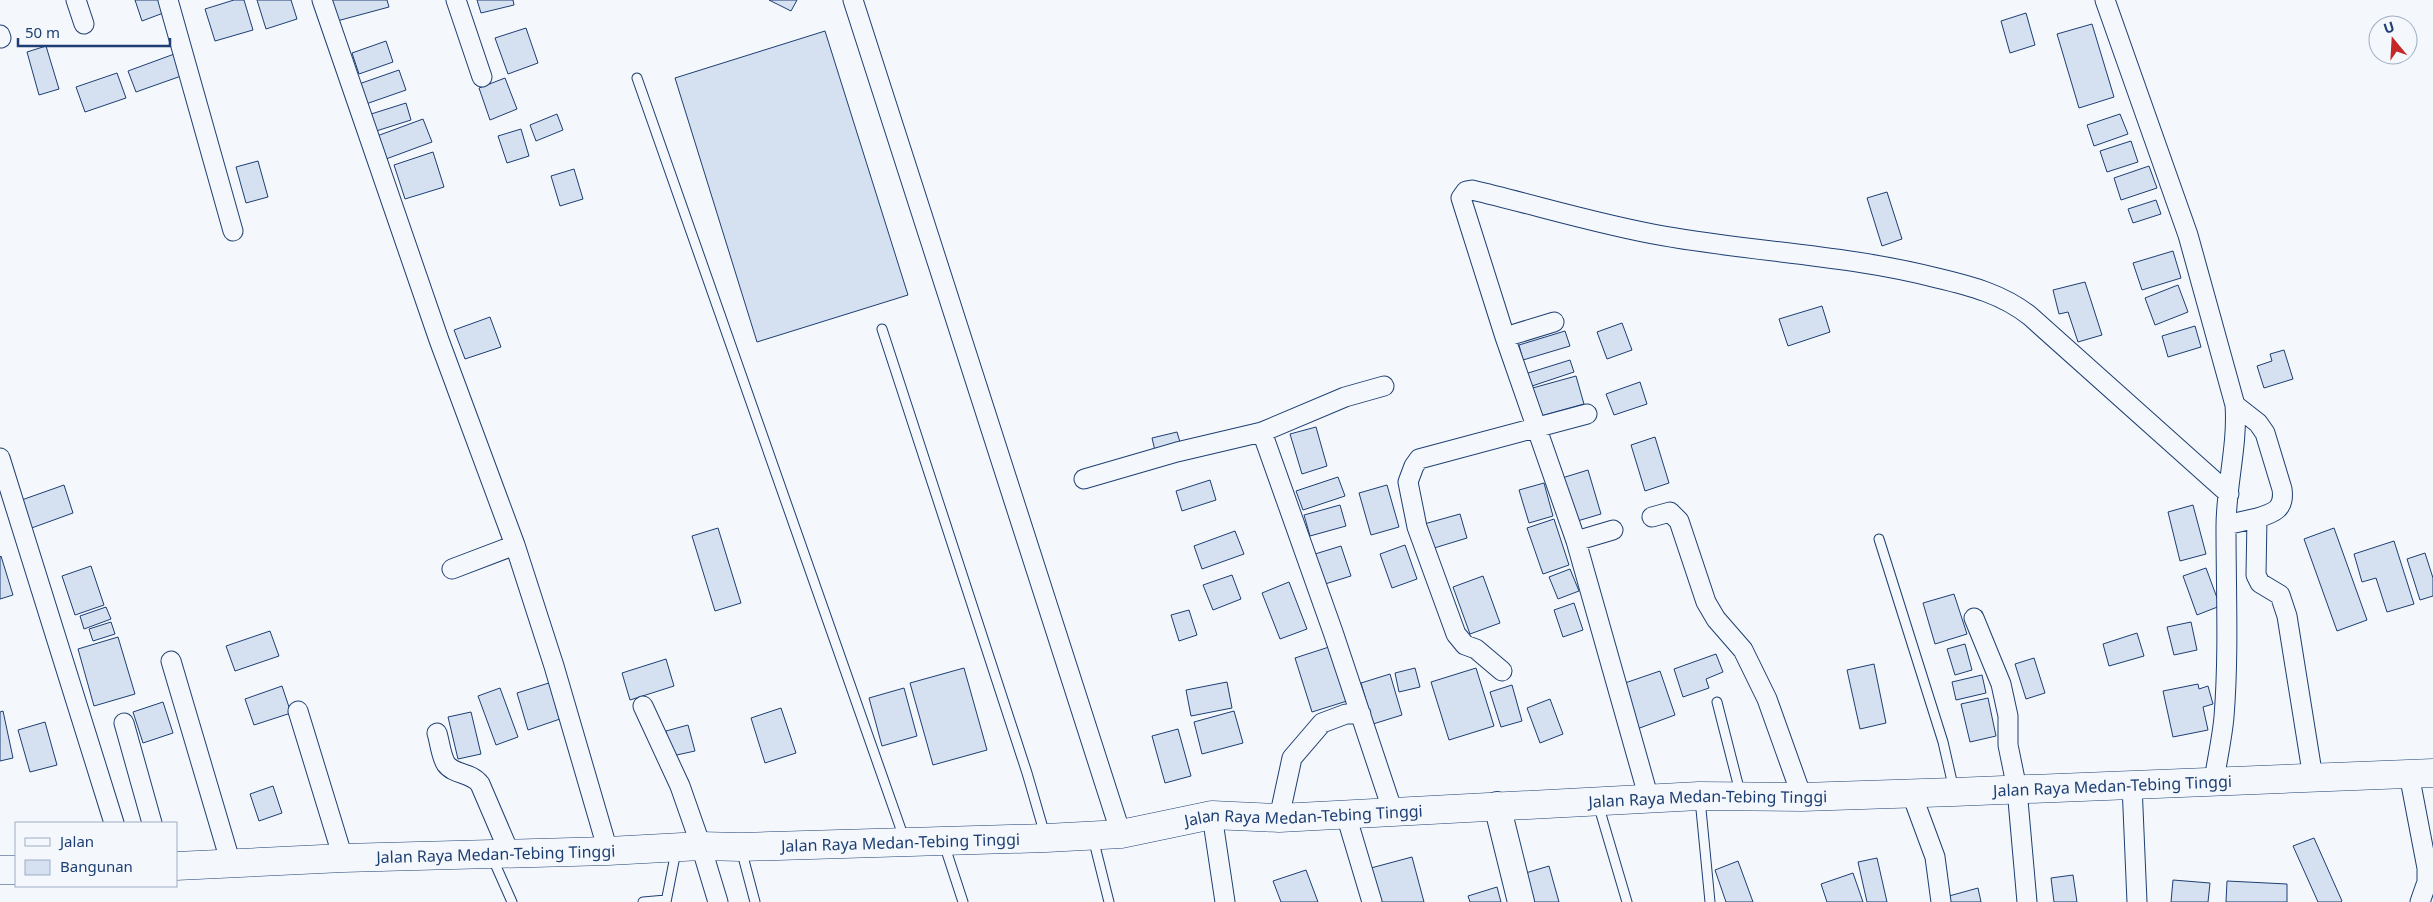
<svg xmlns="http://www.w3.org/2000/svg" width="2433" height="902" viewBox="0 0 2433 902" font-family="'Noto Sans',sans-serif">
	<style>
		.building { fill: #d5e0f0; stroke: #1d3f73 }
		.lines { fill: none; stroke-linecap: round; stroke-linejoin: round }
		.lane-casing { stroke: #1d3f73; stroke-width: 11 }
		.street-casing { stroke: #1d3f73; stroke-width: 21 }
		.secondary-casing { stroke: #1d3f73; stroke-width: 28 }
		.highway-casing { stroke: #1d3f73; stroke-width: 29 }
		.lane { stroke: #f4f7fb; stroke-width: 9 }
		.street { stroke: #f4f7fb; stroke-width: 19 }
		.secondary { stroke: #f4f7fb; stroke-width: 26 }
		.highway { stroke: #f4f7fb; stroke-width: 28 }
		.labels { text-anchor: middle; dominant-baseline: central; stroke-width: 4; stroke-linejoin: round; paint-order: stroke }
		.street-label { font-size: 16px; fill: #1d3f73; stroke: #f4f7fb }
	</style>
	<rect width="100%" height="100%" fill="#f4f7fb"/>
	<path class="building" d="M135 0H161L166 12 142 21Z
		M234 0H244L253 30 215 41 205 9Z
		M257 0H291L297 19 266 29Z
		M332 0H387L389 7 337 21Z
		M477 0H513L514 5 481 13Z
		M769 0H797L791 11Z
		M2026 13 2035 45 2010 53 2001 21Z
		M2092 24 2114 97 2079 108 2057 34Z
		M526 28 538 63 508 74 495 38Z
		M825 31 908 295 757 342 675 78Z
		M386 41 393 62 359 74 352 53Z
		M46 46 59 89 39 95 27 52Z
		M177 53 184 75 136 92 128 71Z
		M399 70 406 90 363 105 356 85Z
		M117 73 126 98 85 112 76 87Z
		M505 78 517 109 490 120 479 88Z
		M406 103 411 120 373 132 368 115Z
		M557 114 563 130 536 141 530 125Z
		M2120 114 2128 134 2094 146 2087 125Z
		M423 119 432 142 386 159 377 136Z
		M521 129 529 156 507 163 498 136Z
		M2131 141 2138 162 2107 172 2100 151Z
		M433 152 444 187 405 199 394 165Z
		M258 161 268 197 246 203 236 167Z
		M2149 166 2157 188 2121 200 2114 178Z
		M574 169 583 199 560 206 551 176Z
		M1887 192 1902 239 1882 246 1867 198Z
		M2156 200 2161 214 2133 223 2128 209Z
		M2173 251 2181 278 2142 290 2133 263Z
		M2085 282 2102 335 2078 342 2068 312 2059 314 2053 290Z
		M2178 285 2188 312 2155 325 2145 298Z
		M1822 306 1830 332 1788 346 1779 319Z
		M490 317 501 347 465 359 454 330Z
		M1622 323 1632 350 1607 359 1597 332Z
		M2195 326 2201 347 2168 357 2162 336Z
		M1565 331 1570 346 1523 360 1519 345Z
		M2284 350 2293 379 2264 388 2257 366 2272 361 2270 354Z
		M1570 360 1574 372 1529 387 1525 374Z
		M1576 376 1584 404 1537 417 1529 389Z
		M1640 382 1647 404 1614 415 1606 394Z
		M1316 427 1327 466 1302 474 1290 434Z
		M1177 432 1182 449 1156 455 1152 438Z
		M1655 437 1669 483 1645 491 1631 445Z
		M1588 470 1601 514 1574 522 1562 478Z
		M1338 477 1345 496 1303 510 1296 491Z
		M1210 480 1216 500 1182 511 1176 491Z
		M1544 483 1553 516 1529 523 1519 490Z
		M64 485 73 513 26 530 16 502Z
		M1387 485 1399 527 1371 535 1359 493Z
		M1340 505 1346 526 1310 536 1304 515Z
		M2193 505 2206 554 2180 561 2168 512Z
		M1460 514 1467 538 1431 549 1424 524Z
		M1554 519 1569 565 1543 574 1527 528Z
		M718 528 741 603 715 611 692 536Z
		M2334 528 2367 620 2337 631 2304 539Z
		M1235 531 1244 554 1202 569 1194 546Z
		M2394 541 2414 604 2387 612 2376 578 2362 582 2354 554Z
		M1405 545 1417 579 1392 588 1380 554Z
		M1341 546 1351 576 1325 584 1315 554Z
		M2425 553 2433 578V596L2420 600 2407 559Z
		M1 556 13 595 0 599V557Z
		M91 566 104 605 75 615 62 576Z
		M2206 568 2220 606 2197 615 2183 576Z
		M1570 569 1579 591 1558 599 1549 577Z
		M1232 575 1241 599 1213 610 1203 585Z
		M1483 576 1500 623 1470 634 1453 587Z
		M1289 582 1307 629 1280 639 1262 593Z
		M1954 594 1967 634 1935 644 1923 603Z
		M1574 603 1583 630 1563 637 1554 610Z
		M106 607 111 619 84 629 80 616Z
		M1189 610 1197 635 1179 641 1171 615Z
		M111 622 115 634 93 641 89 629Z
		M2191 622 2197 650 2174 655 2167 627Z
		M270 631 279 656 235 671 226 646Z
		M2137 633 2144 656 2109 666 2103 644Z
		M118 637 135 694 94 706 78 649Z
		M1965 644 1972 670 1955 675 1947 649Z
		M1329 647 1347 701 1312 712 1295 658Z
		M1716 654 1723 672 1706 679 1709 688 1683 697 1674 669Z
		M2034 658 2045 693 2026 699 2015 664Z
		M666 659 674 686 630 700 622 673Z
		M1874 664 1886 723 1860 729 1847 670Z
		M964 668 987 750 933 765 910 683Z
		M1415 668 1420 687 1399 692 1395 673Z
		M1476 668 1494 726 1449 740 1431 682Z
		M1660 671 1675 715 1637 729 1622 684Z
		M1390 674 1402 715 1373 724 1361 683Z
		M1982 675 1986 693 1956 700 1952 682Z
		M552 682 563 718 528 730 517 693Z
		M1227 682 1232 708 1191 716 1186 690Z
		M2198 684 2199 689 2208 686 2213 704 2203 707 2208 730 2173 737 2163 691Z
		M1512 685 1522 721 1501 727 1490 692Z
		M282 686 291 713 254 725 245 699Z
		M500 688 518 737 496 745 478 696Z
		M904 688 917 736 882 746 869 698Z
		M1988 698 1996 736 1970 742 1961 704Z
		M1550 699 1563 734 1540 743 1527 708Z
		M163 702 173 733 143 743 133 712Z
		M781 708 796 753 765 763 751 718Z
		M3 711 13 758 0 761V712Z
		M1234 711 1243 743 1202 754 1194 722Z
		M471 712 481 754 458 759 448 717Z
		M45 722 57 765 30 772 18 730Z
		M688 725 695 751 672 756 666 731Z
		M1178 729 1191 776 1165 783 1152 736Z
		M273 786 282 813 259 821 250 794Z
		M2314 838 2342 901 2341 902H2318L2293 846Z
		M1412 857 1424 902H1380L1371 868Z
		M1877 858 1887 902H1867L1858 862Z
		M1738 861 1753 902H1726L1715 870Z
		M1549 866 1559 902H1527L1519 875Z
		M1306 870 1318 902H1281L1273 881Z
		M1853 873 1863 902H1827L1821 884Z
		M2073 875 2077 902H2054L2051 878Z
		M2173 880 2210 883 2208 902H2171Z
		M2227 881 2287 884V902H2226Z
		M1497 887 1501 902H1470L1468 896Z
		M1978 888 1981 902H1950L1949 896Z"/>
	<g class="lines">
		<defs>
			<path id="lane" d="M637 78 904 838
				M882 329 1027 773 1045 835
				M1879 539 1943 742 1954 790
				M1717 702 1740 792
				M1700 799 1710 902
				M1598 804 1627 902
				M1093 838 1109 902
				M944 844 963 902
				M741 849 755 902
				M492 857 512 902
				M643 902 666 900
				M666 902 676 851"/>
			<path id="street" d="M76 0 84 24
				M168 0 233 231
				M322 0 439 340 515 545 554 666 608 851
				M456 0 482 77
				M853 0 1121 834
				M2105 0 2188 235 2235 405C2238 445 2226 486 2226 526 2226 590 2229 654 2224 717 2222 739 2217 760 2214 781
				M0 35 1 38
				M1505 337 1554 322
				M1384 386 1345 397 1262 432 1333 632 1393 812
				M2235 405 2258 423 2265 433 2282 489C2285 509 2274 513 2257 518
				M0 458 114 823
				M1084 479 1177 452 1262 432
				M1652 517 1670 512 1679 521 1706 602 1716 619 1743 650 1767 699 1802 797
				M2226 525 2257 518 2256 575 2260 583 2280 595 2287 616 2313 778
				M1576 541 1613 530
				M452 569 515 545
				M1974 618 2001 684 2008 716V745L2017 789 2027 902
				M171 661 231 864
				M1502 671 1476 649 1465 645 1456 634 1417 527 1408 482 1414 466 1419 459 1587 414
				M643 706 680 786 701 846 718 902
				M298 711 343 858
				M124 723 152 823
				M437 733C440 743 441 756 446 764 454 775 471 772 480 784L510 854
				M2409 774 2427 868V882L2420 902
				M2132 785 2137 902
				M1911 792 1935 857 1941 902
				M1649 799 1576 541 1505 337 1461 198 1466 191 1472 190C1536 205 1600 225 1664 236 1755 252 1847 255 1937 278 1971 286 2002 294 2030 316L2229 494
				M1212 815 1225 902
				M1346 815 1372 902
				M1279 818 1292 758 1322 723 1346 714H1361"/>
			<path id="secondary" d="M1497 805 1521 902"/>
			<g id="highway">
				<path id="s1" d="M176 866 343 858 608 851 701 846 741 847 1046 838 1121 834 1212 815 1279 818 1699 796 1802 797 1954 792 2433 773"/>
				<path d="M0 870H16"/>
			</g>
		</defs>
		<use href="#lane" class="lane-casing"/>
		<use href="#street" class="street-casing"/>
		<use href="#secondary" class="secondary-casing"/>
		<use href="#highway" class="highway-casing"/>
		<use href="#lane" class="lane"/>
		<use href="#street" class="street"/>
		<use href="#secondary" class="secondary"/>
		<use href="#highway" class="highway"/>
	</g>
	<g class="labels">
		<g class="street-label">
			<text stroke="none"><textPath href="#s1" startOffset="1940">Jalan Raya Medan-Tebing Tinggi</textPath></text>
			<text stroke="none"><textPath href="#s1" startOffset="1535">Jalan Raya Medan-Tebing Tinggi</textPath></text>
			<text stroke="none"><textPath href="#s1" startOffset="1130">Jalan Raya Medan-Tebing Tinggi</textPath></text>
			<text stroke="none"><textPath href="#s1" startOffset="725">Jalan Raya Medan-Tebing Tinggi</textPath></text>
			<text stroke="none"><textPath href="#s1" startOffset="320">Jalan Raya Medan-Tebing Tinggi</textPath></text>
		</g>
	</g>
	<rect x="15" y="822" width="162" height="65" fill="#f4f7fb" stroke="#9eadc5"/>
	<rect x="25" y="838" width="25" height="8" fill="#f4f7fb" stroke="#9eadc5"/>
	<text x="60" y="847" font-size="15" fill="#1d3f73">Jalan</text>
	<rect x="25" y="860" width="25" height="15" fill="#d5e0f0" stroke="#9eadc5"/>
	<text x="60" y="872" font-size="15" fill="#1d3f73">Bangunan</text>
	<g transform="translate(2393 40) rotate(342)"><circle r="24" fill="#f4f7fb" stroke="#9eadc5"/>
	<path d="M0-4L9 19L0 12L-9 19Z" fill="#c62828"/>
	<text y="-8" font-size="14" font-weight="bold" text-anchor="middle" fill="#1d3f73">U</text>
	</g>
	<path d="M18 38v8h152v-8" fill="none" stroke="#1d3f73" stroke-width="2.5"/>
	<text x="25" y="38" font-size="15" fill="#1d3f73" stroke="#f4f7fb" stroke-width="4" paint-order="stroke">50 m</text>
</svg>
